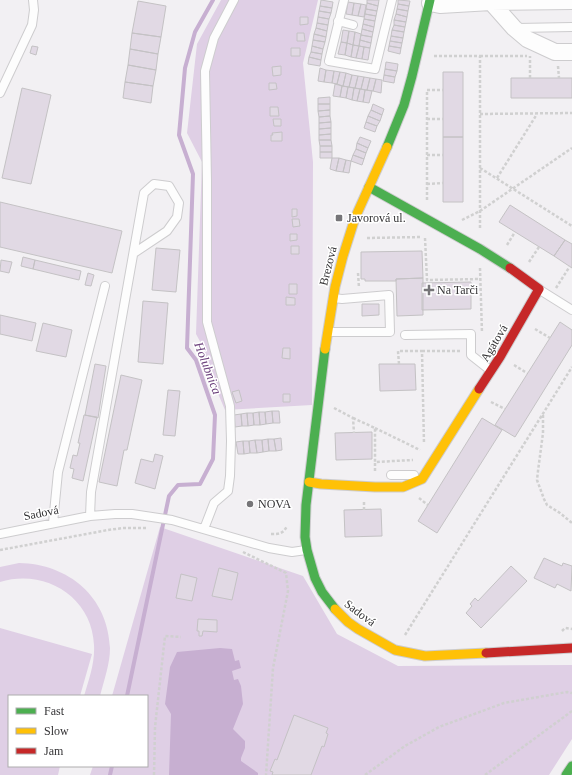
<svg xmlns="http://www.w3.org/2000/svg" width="572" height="775" viewBox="0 0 572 775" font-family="'Times New Roman',serif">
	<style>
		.green { fill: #dfcfe5 }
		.water { fill: #c7afd1 }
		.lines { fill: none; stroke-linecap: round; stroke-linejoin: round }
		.stream { stroke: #c7afd1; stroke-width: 4 }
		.building { fill: #e1d9e4; stroke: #c4c2c4 }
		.lane-casing { stroke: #cdccce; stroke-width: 10 }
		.street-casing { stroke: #cdccce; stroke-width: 18 }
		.fast-casing { stroke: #cdccce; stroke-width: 11 }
		.slow-casing { stroke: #cdccce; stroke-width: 11 }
		.jam-casing { stroke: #cdccce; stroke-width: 11 }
		.path { stroke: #d0d0d0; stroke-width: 2.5; stroke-dasharray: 3 2; stroke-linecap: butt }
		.lane { stroke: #fdfdfd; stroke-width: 8 }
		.street { stroke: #fdfdfd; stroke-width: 16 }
		.fast { stroke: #4caf50; stroke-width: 9 }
		.slow { stroke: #ffc107; stroke-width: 9 }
		.jam { stroke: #c62828; stroke-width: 9 }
		.poi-dot { fill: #767578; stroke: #fff; stroke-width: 1.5 }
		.labels { text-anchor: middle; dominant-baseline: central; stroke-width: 3; stroke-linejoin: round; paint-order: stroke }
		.poi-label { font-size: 12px; fill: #343335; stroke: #fff; text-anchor: start }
		.street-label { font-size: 12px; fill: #343335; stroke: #fff }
		.water-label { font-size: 13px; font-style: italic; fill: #6c417c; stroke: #fff }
	</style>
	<rect width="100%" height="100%" fill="#f2f0f3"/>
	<path class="green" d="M221 0H318L303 63 313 162 312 405 225 410 208 370 203 347 196 334 202 162 187 133 197 44Z
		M160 527 303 576 337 634 398 666 572 665V739L549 775H90L93 766H147V696H112Z
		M19 563C69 564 108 597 110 648 110 664 104 680 100 696H84C89 679 95 663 94 645 92 597 45 568 0 582V567Z
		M0 628 92 654 80 696H9V766H60L58 775H0Z"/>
	<path class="water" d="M220 648 232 649 235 661 239 660 241 668 232 671 234 680 238 679 241 686 243 704 233 729 245 741V748L241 758V761L258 773V775H169L171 714 165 704 170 667 177 652Z"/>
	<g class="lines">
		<path class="stream" d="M127 696 169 496 178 485 200 484 213 459 215 415 196 360 187 348 193 174 179 135 185 68 195 32 213 0
			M110 775 112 766"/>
	</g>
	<path class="building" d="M321 0 333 2 332 8 320 6Z
		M367 0H379L378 6 367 3Z
		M398 0 410 1 409 6 398 4Z
		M138 1 166 6 161 37 132 33Z
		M348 2 354 3 352 15 346 14Z
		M354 3 361 4 358 16 352 15Z
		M367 3 378 6 377 11 366 9Z
		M361 4 366 5 364 17 358 16Z
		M398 4 409 6 408 11 397 9Z
		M320 6 332 8 331 13 319 11Z
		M366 9 377 11 376 16 365 14Z
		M397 9 408 11 407 17 396 14Z
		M319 11 331 13 329 19 318 17Z
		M365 14 376 16 375 21 364 19Z
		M396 14 407 17 406 22 394 20Z
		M300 17H308V24L300 25Z
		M318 17 329 19 328 25 317 23Z
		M364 19 375 21 374 27 363 24Z
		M394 20 406 22 405 27 394 25Z
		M317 23 328 25 327 31 316 28Z
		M363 24 374 27 373 32 362 29Z
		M394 25 405 27 404 32 392 30Z
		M316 28 327 31 326 37 314 34Z
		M362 29 373 32 372 37 361 35Z
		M343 30 349 31 347 43 341 42Z
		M392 30 404 32 403 38 391 36Z
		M349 31 355 32 353 45 347 43Z
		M355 32 361 34 359 46 353 45Z
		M132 33 161 37 158 54 130 49Z
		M297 33H304L305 41H297Z
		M314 34 326 37 325 42 313 40Z
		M361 35 372 37 371 43 360 40Z
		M391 36 403 38 402 43 390 41Z
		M313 40 325 42 323 49 312 46Z
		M360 40 371 43 370 48 359 46Z
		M390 41 402 43 401 48 389 46Z
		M341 42 347 43 345 55 338 54Z
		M347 43 353 45 351 57 345 55Z
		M353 45 359 46 356 58 351 57Z
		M32 46 38 47 36 55 30 53Z
		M312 46 323 49 322 54 311 52Z
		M359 46 364 47 362 59 356 58Z
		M389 46 401 48 400 54 388 51Z
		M364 47 370 48 368 60 362 59Z
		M291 48H300V56H291Z
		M130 49 158 54 156 70 128 65Z
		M311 52 322 54 321 60 309 57Z
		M309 57 321 60 320 66 308 64Z
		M386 62 398 64 397 71 385 69Z
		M128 65 156 70 153 86 125 82Z
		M281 66V75L273 76 272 67Z
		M320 68 326 70 324 82 318 81Z
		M385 69 397 71 395 77 384 75Z
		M326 70 334 71 332 83 324 82Z
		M334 71 340 72 337 84 332 83Z
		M340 72 346 73 343 86 337 84Z
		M443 72H463V137H443Z
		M346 73 352 75 349 87 343 86Z
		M352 75 358 76 355 88 349 87Z
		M384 75 395 77 394 83 383 81Z
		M358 76 364 77 361 89 355 88Z
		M364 77 370 78 367 90 361 89Z
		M370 78 376 79 373 91 367 90Z
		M511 78H572V98H511Z
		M376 79 382 80 381 93 373 91Z
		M125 82 153 86 151 103 123 98Z
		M269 83H276L277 89 269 90Z
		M335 84 342 86 340 97 333 96Z
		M342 86 348 87 346 98 340 97Z
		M348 87 354 88 352 100 346 98Z
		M22 88 51 95 31 184 2 178Z
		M354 88 360 89 357 101 352 100Z
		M360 89 365 90 363 102 357 101Z
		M365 90 372 91 369 103 363 102Z
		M330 97V104H318V98Z
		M318 104H330V110L318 111Z
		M373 104 384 109 382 115 371 110Z
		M270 107H278L279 116H270Z
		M330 110V116L319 117 318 111Z
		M371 110 382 115 380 121 368 116Z
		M330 116 331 122 319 123V117Z
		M368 116 380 121 377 126 366 122Z
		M273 119H281V126H274Z
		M331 122V128L319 129V123Z
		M366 122 377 126 375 132 364 128Z
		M331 128V134L319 135V129Z
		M282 132V141H271V135H273L272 133Z
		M331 134V140H319V135Z
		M360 137 371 141 368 148 357 143Z
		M443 137H463V202H443Z
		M319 140H331L332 146H320Z
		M357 143 368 148 366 153 356 149Z
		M320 146H332V152H320Z
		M356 149 366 153 364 159 353 155Z
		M320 152H332V158H320Z
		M353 155 364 159 362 165 351 161Z
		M332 158H339L336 171 330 169Z
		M339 158 346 160 343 172 336 171Z
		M346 160 351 161 349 173 343 172Z
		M0 202 122 231 112 273 0 247Z
		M510 205 565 240 554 256 499 222Z
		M292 209H297V216L292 217Z
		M292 219H299L300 226 293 227Z
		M290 234H297V240L290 241Z
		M565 240 572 244V268L554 256Z
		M291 246H299V254H291Z
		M156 248 180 250 176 292 152 290Z
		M422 251 423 278 396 279V281H365V279H361V252Z
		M23 257 35 260 33 269 21 266Z
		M1 260 12 262 9 273 0 271Z
		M35 260 81 271 79 280 33 269Z
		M88 273 94 275 91 286 85 285Z
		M423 278V315L397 316 396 279Z
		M471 282V309L422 310V283Z
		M289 284H297V294H289Z
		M286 297 295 298V305H286Z
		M143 301 168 303 163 364 138 362Z
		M362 304H379V315L362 316Z
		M0 315 36 323 32 341 0 334Z
		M560 322 572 330V345L515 437 495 425Z
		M43 323 72 330 66 357 36 351Z
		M283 348H290V359L282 358Z
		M95 364 106 366 98 418 85 415Z
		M379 364H415L416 390 380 391Z
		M121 375 142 380 127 450H124L117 486 99 482Z
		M168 390 180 391 175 436 163 435Z
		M239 390 242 401 236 403 232 392Z
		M283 394H290V402H283Z
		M272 411 273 423 266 424 265 412Z
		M272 411H279L280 423H273Z
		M259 412H265L266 424 260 425Z
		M259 412 260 425H254L253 413Z
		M247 413 248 426H242L241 414Z
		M247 413H253L254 425 248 426Z
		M241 414 242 426 235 427 234 415Z
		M84 415 97 417 83 481 72 478 74 469 70 468 73 455 77 456 80 443H78Z
		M482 418 502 430 437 533 418 521Z
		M372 432V459L336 460 335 433Z
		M281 438 282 450 276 451 274 439Z
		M268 439H274L276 451H269Z
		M268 439 269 451 263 452 262 440Z
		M255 440 257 453H250L249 441Z
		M255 440H262L263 452 257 453Z
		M243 441 244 454H238L236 442Z
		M243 441H249L250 453 244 454Z
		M155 454 163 456 155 489 135 483 141 459 153 462Z
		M381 509 382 536 345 537 344 510Z
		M544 558 562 566 563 563 572 566 571 591 557 584 555 588 534 578Z
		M511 566 527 581 481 628 466 613 472 606 470 604 475 598 478 601Z
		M219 568 238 573 232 600 212 596Z
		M181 574 197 578 192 601 176 598Z
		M198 619 217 620V632L203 631 202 636H199V631H197Z
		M294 715 328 728 326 733 328 734 324 747 322 746 311 775H272L273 772 270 771 275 759 277 760Z"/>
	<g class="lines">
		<defs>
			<path id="lane" d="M344 0 329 61 375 69 392 0
				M338 21 353 25
				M517 28 572 27
				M0 93 32 25 34 10 33 0
				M540 290 572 310
				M328 332H390L389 295 342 299 334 298
				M405 335 471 334V355L490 370
				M391 475H414
				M90 516 91 492 144 193 154 184 169 186 179 203 177 217 167 231 134 253
				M53 523 58 472 105 286
				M204 529 214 503 228 491 230 476 231 441 230 406 207 322V181L205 71 214 38 234 0
				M0 534 90 516 115 514H132L172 520 269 548 292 552 306 550"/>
			<path id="street" d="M491 2 514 28 527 39 555 52H572
				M430 3 440 5 491 2 572 1"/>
			<path id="fast" d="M387 147 404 105 412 76 430 0
				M369 187 480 249 510 268
				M325 349 306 505 305 537 307 550 315 578 322 592 335 609
				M566 775 572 766"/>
			<path id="slow" d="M325 349 335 287 343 256 355 218 387 147
				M309 482 321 484 375 487H403L422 479 479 389
				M335 609 348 622 358 629 395 650 425 656 486 653"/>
			<path id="jam" d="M479 389 500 357 539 289 510 268
				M486 653 572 648"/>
		</defs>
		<use href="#lane" class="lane-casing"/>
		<use href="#street" class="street-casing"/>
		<use href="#fast" class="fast-casing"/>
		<use href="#slow" class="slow-casing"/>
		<use href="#jam" class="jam-casing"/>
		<path class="path" d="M434 56H480V229
			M480 56H527
			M558 66 559 78
			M530 78V56
			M427 90H443
			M480 114 572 113
			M427 119H443
			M427 155H443
			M480 168 572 226
			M497 178 537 114
			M427 184 443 183
			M427 200V90
			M462 220 480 211 572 148
			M367 238 422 237
			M425 238 427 280 480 279
			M507 245 515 232
			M529 262 539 247
			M480 268 482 333
			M358 273 359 288
			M556 288 570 266
			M535 329 550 338
			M422 351H461
			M399 364 398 351H422L424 444
			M514 365 527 373
			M491 402 505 409
			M334 408 353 418 354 433
			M543 415V433L538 471 537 480 544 499 547 505 560 513 572 523
			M353 418 375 428V462L413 460
			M375 428 420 450
			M375 471V462
			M419 498 424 502 428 505
			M364 510V502
			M271 534C279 534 283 534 287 526
			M0 550 108 530 123 528H146
			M243 552 286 573 288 591 273 668 266 775
			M562 631 565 628 572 629
			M405 635 572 367
			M154 775 155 727 165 636 181 637
			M365 775 405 746 439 727 504 703 567 692 572 693
			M485 775 572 711"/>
		<use href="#lane" class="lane"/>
		<use href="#street" class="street"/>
		<use href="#fast" class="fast"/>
		<use href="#slow" class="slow"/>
		<use href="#jam" class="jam"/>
	</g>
	<g class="poi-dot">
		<rect x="335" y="214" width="8" height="8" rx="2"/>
		<path d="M427 284h4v4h4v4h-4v4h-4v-4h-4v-4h4z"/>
		<circle cx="250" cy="504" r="4"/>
	</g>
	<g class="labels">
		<g class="poi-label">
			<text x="347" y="218">Javorová ul.</text>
			<text x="437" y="290">Na Tarči</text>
			<text x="258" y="504">NOVA</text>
		</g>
		<g class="street-label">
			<text transform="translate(328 266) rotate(-76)">Brezová</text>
			<text transform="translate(494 343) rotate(-59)">Agátová</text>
			<text transform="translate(41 513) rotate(-11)">Sadová</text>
			<text transform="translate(360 613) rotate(37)">Sadová</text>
		</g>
		<g class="water-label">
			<text transform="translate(208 368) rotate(69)">Holubnica</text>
		</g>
	</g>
	<rect x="8" y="695" width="140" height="72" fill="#ffffff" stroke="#aeadae"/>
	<rect x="16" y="708" width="20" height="6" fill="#4caf50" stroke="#aeadae"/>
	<text x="44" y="715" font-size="12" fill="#343335">Fast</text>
	<rect x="16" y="728" width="20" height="6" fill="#ffc107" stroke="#aeadae"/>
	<text x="44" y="735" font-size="12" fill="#343335">Slow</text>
	<rect x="16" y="748" width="20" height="6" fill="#c62828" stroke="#aeadae"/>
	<text x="44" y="755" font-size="12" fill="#343335">Jam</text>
</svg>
